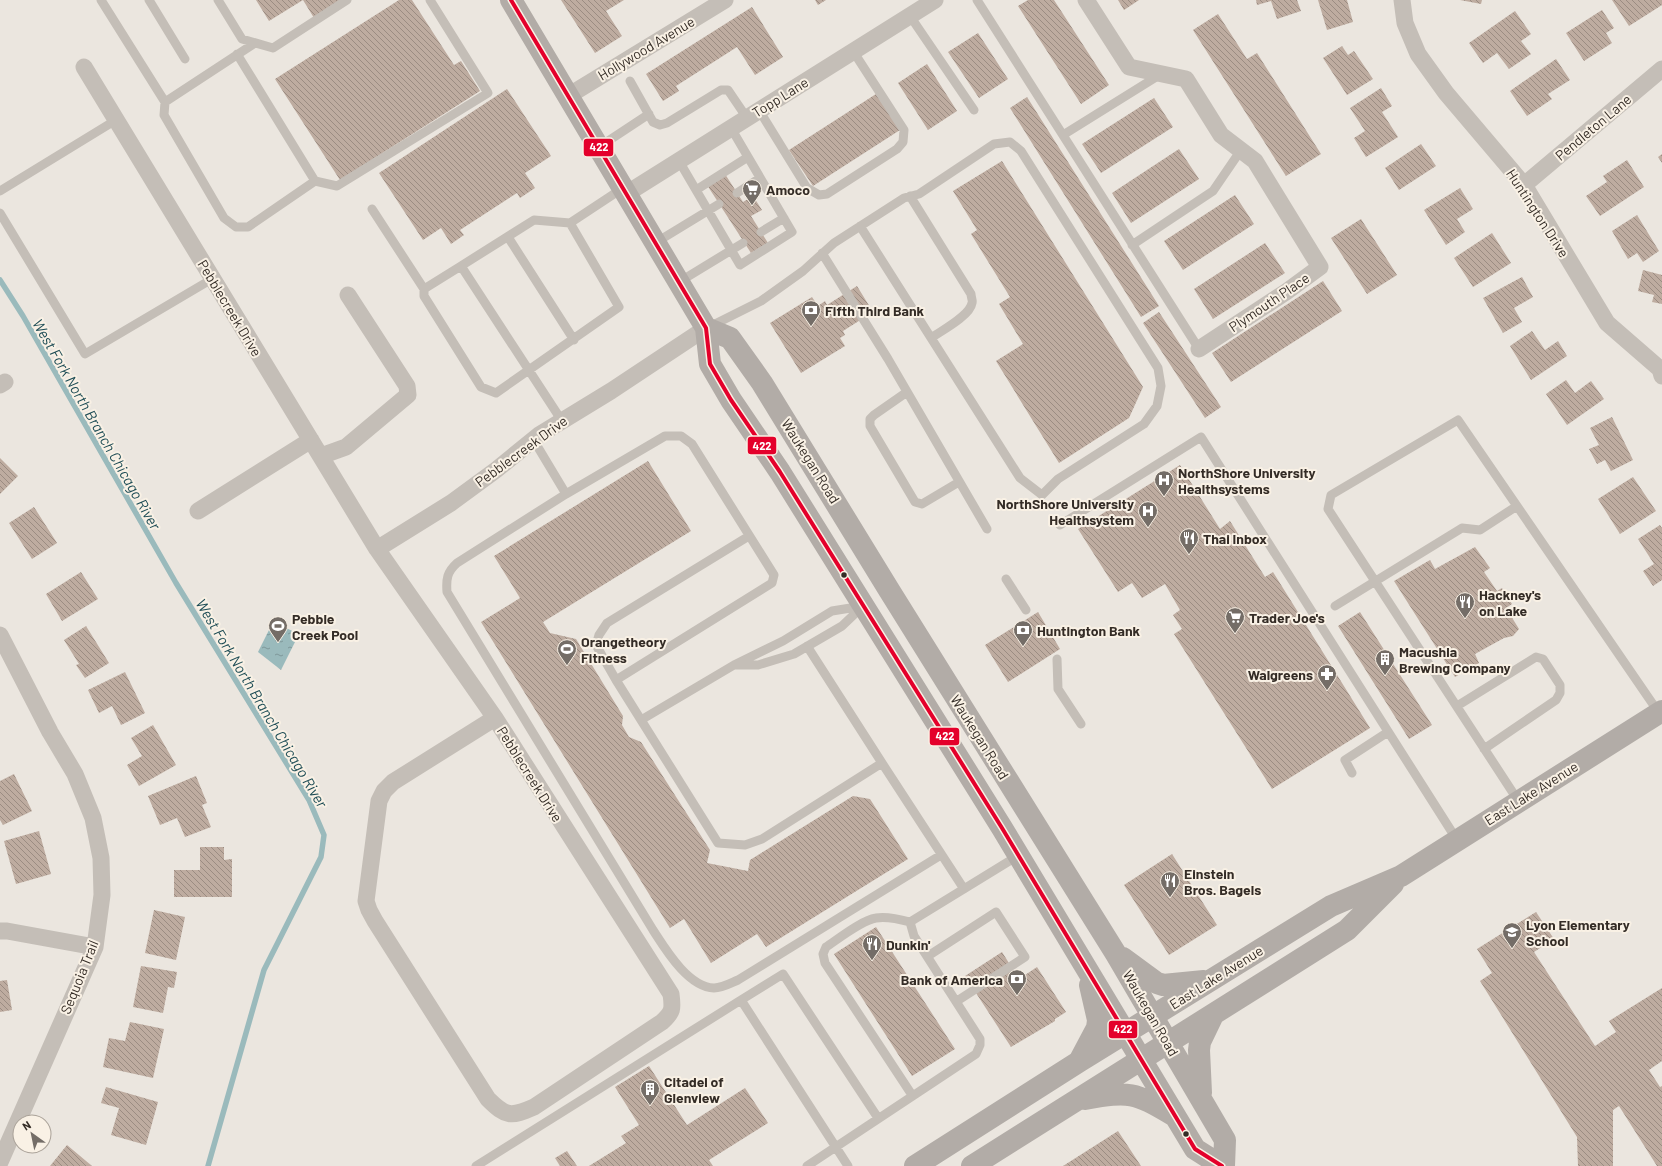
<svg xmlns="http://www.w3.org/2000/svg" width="1662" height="1166" viewBox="0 0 1662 1166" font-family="Barlow,sans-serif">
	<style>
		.water { fill: url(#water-ripples) }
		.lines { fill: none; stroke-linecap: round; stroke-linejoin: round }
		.stream { stroke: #9ababc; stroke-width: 5.5 }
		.building { fill: url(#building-back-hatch) }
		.service { stroke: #c4beb7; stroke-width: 9 }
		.minor { stroke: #c4beb7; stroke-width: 17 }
		.primary { stroke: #b2aca7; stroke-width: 22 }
		.bus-1-casing { stroke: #f9f1e5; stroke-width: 7 }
		.bus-1 { stroke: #e4002b; stroke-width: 4 }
		.bus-dot { fill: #342c26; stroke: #f9f1e5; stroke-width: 1.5 }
		.labels { text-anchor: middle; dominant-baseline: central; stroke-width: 4; stroke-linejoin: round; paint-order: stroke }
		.street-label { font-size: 14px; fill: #342c26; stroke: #f9f1e5 }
		.poi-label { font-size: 14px; font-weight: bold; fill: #342c26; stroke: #f9f1e5; text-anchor: start }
		.water-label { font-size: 15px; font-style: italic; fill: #1d4c55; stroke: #f9f1e5 }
		.line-badge { stroke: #f9f1e5; stroke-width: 1.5 }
		.badge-label { font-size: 11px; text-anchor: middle; font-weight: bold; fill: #fff }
	</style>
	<defs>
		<pattern id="water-ripples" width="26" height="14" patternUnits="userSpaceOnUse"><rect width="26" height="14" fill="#9ababc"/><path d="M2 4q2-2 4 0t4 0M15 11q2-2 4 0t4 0" fill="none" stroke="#7e9799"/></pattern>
		<pattern id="building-back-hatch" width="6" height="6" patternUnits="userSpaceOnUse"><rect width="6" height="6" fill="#beaca0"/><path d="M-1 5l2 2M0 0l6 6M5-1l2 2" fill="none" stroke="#9b8c82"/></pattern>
	</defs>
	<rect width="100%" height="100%" fill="#ebe6df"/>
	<path class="water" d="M273 622 299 634 281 670 258 652Z"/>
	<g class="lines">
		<path class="stream" d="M0 280 23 316 176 583 309 800 324 835 321 857 264 970 208 1166"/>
	</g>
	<path class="building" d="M256 0H343L314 18 303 0 269 21Z
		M399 0H412L454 65 461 61 480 91 340 180 275 79Z
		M561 0H624L606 11 622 36 595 53Z
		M815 0H826L818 5Z
		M1028 0H1054L1109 85 1081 104 1018 6Z
		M1118 0H1139L1124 10Z
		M1256 0H1297L1301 11 1277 19 1271 1 1257 5Z
		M1318 0H1347L1353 22 1327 30Z
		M1460 0H1482L1481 4Z
		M1612 0H1662V5L1629 26Z
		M752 7 783 57 755 75 737 47 676 86 679 91 663 101 646 74Z
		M1602 10 1614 28 1606 33 1612 43 1584 61 1566 33Z
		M1515 11 1531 34 1521 41 1531 54 1509 69 1497 53 1483 63 1469 43Z
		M1218 14 1247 59 1257 53 1321 154 1286 176 1193 30Z
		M978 33 1008 79 979 98 948 52Z
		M1342 46 1348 55 1354 51 1373 79 1347 95 1323 58Z
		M1556 59 1570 80 1548 94 1552 99 1527 116 1510 91Z
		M927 64 957 111 928 130 898 83Z
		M1381 88 1392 106 1382 112 1398 137 1366 157 1354 138 1365 131 1350 108Z
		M507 89 551 156 525 173 535 188 520 198 517 193 460 230 464 235 451 244 441 228 423 240 379 173Z
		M876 94 900 130 813 186 789 150Z
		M1027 97 1159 306 1141 317 1010 108Z
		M1154 98 1173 127 1101 173 1082 144Z
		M1421 144 1436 166 1399 190 1385 168Z
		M1179 149 1199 179 1131 223 1112 193Z
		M1662 154V163L1658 157Z
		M1627 160 1644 187 1600 216 1586 196 1607 182 1603 176Z
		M1002 161 1143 387 1129 418 1059 463 996 361 1023 344 999 304 1010 297 971 234 977 230 953 191Z
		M725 174 743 202 753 196 762 210 751 216 768 243 751 253 707 185Z
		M1460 188 1473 209 1457 219 1465 232 1446 245 1424 210Z
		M1235 195 1254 224 1183 270 1164 241Z
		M1637 215 1659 251 1643 262 1637 253 1628 259 1612 231Z
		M1361 219 1397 275 1367 294 1331 238Z
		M1492 233 1511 263 1473 287 1454 258Z
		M1265 243 1285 273 1213 319 1194 289Z
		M1643 270 1662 275V304L1652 302 1654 295 1638 291Z
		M1522 277 1533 297 1514 308 1522 322 1503 333 1483 298Z
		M1323 281 1342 311 1231 382 1212 353Z
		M857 286 873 312 843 331 845 335 840 338 845 346 801 373 770 323 812 297 818 306 825 301 827 305Z
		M1159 312 1221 407 1205 418 1143 323Z
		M1532 331 1545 350 1558 341 1567 356 1531 380 1510 346Z
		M1566 380 1575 393 1591 381 1604 399 1567 425 1546 394Z
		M1612 417 1633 460 1611 471 1605 460 1597 464 1589 449 1599 445 1590 428Z
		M0 458 18 476 0 494Z
		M648 461 691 531 543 622 550 633 576 639 623 716 622 725 629 737 641 742 710 850 707 863 748 871 750 860 853 796 870 799 908 859 766 947 757 934 711 963 684 919 670 928 481 622 520 598 494 556Z
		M1180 465 1220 529 1230 521 1265 577 1273 572 1370 728 1272 789 1174 634 1182 629 1173 615 1180 610 1165 584 1142 598 1132 583 1118 592 1078 529Z
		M1633 477 1656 511 1620 534 1598 499Z
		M34 507 57 543 32 559 9 523Z
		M1660 525 1662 528V580L1653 586 1643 571 1654 564 1638 539Z
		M1475 547 1490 568 1484 572 1497 591 1502 588 1512 604 1506 608 1519 629 1513 636 1504 638 1475 654 1479 663 1455 677 1394 581 1430 560 1435 569Z
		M81 572 98 599 62 621 46 594Z
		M1038 612 1060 649 1008 682 985 645Z
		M1360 612 1432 725 1409 739 1338 626Z
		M86 626 109 663 85 678 76 665 79 664 64 640Z
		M125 672 145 713 121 725 112 706 99 713 88 690Z
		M153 725 176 765 139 786 127 765 142 756 131 738Z
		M14 774 32 811 3 825 0 820V781Z
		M196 776 207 803 202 805 211 827 185 837 177 818 160 825 148 796Z
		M39 831 51 874 16 884 4 841Z
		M200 847H224V860L232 859V897H174V870H200Z
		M1172 854 1217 925 1169 955 1124 885Z
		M154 910 185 917 176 960 145 953Z
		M1536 912 1554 939 1534 952 1595 1046 1616 1032 1609 1021 1662 988V1061L1649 1070 1660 1087 1662 1086V1166H1657L1619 1106 1613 1110V1166H1578L1577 1137 1480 981 1492 973 1477 949Z
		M876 927 955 1049 912 1076 834 954Z
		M1002 952 1019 979 1037 967 1066 1012 1055 1019V1021L1011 1047 965 976Z
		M141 966 177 972 174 988 168 987 163 1013 133 1007Z
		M7 980 12 1010 0 1012V981Z
		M130 1022 164 1029 153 1078 103 1067 109 1038 125 1041Z
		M649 1066 687 1125 745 1088 768 1123 709 1160 713 1166H589L626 1143 621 1136 639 1125 615 1087Z
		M106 1087 158 1102 146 1145 111 1135 119 1108 101 1103Z
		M1118 1131 1141 1166H1063Z
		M67 1145 92 1166H50Z
		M567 1151 577 1166H560L555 1158Z"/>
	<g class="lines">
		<path class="service" d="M101 0 165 102
			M149 0 185 59
			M218 0 242 39 273 48 347 0
			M977 0 1199 349
			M910 16 974 110
			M255 43 165 102 164 115 224 218 236 227H248L315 181 337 186 488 93 430 0
			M237 54 315 181
			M630 81 653 122 660 125 667 123 721 90H728L747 118
			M759 110 807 188 819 195 827 194 897 149 903 142 904 130 853 51
			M1063 135 1161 74
			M599 147 649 114
			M679 161 740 265 792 232 731 128
			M696 190 748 157
			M0 191 116 120
			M737 193 760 178
			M910 196 971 294C971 297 973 301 972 303 970 316 941 331 931 338
			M372 209 424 289
			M0 213 85 354 212 279
			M761 232 784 218
			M508 237 574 340
			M655 243 719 204
			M1132 245 1213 191 1241 150
			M822 253 888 359 987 529
			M461 266 424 289V296L481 387 496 393 619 307 570 223
			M679 282 743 243
			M709 327 761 301 803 271 834 243 904 198 919 194 994 144 1010 142 1021 151 1158 368 1161 386 1157 406 1144 424 1058 479 1042 495 1020 478 860 226
			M907 392 874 415 870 419V426L915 502 922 504 959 482
			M562 421 461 266 534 220 570 223 623 188
			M533 439 566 494 665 436H681L692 444 774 575 772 583 616 680 718 843 745 845 762 839 882 763 964 889
			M566 494 457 563C447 572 446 579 447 592L653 930C666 950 688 987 714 988 722 988 731 983 738 980L941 855
			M1060 525 1201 437 1457 840
			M1006 579 1026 610
			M1335 606 1462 528 1480 530 1517 506
			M807 646 882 763
			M1057 659 1058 689 1081 724
			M737 665H758L794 654 842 626 863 606
			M616 680 596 645 599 635 607 623 749 536
			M1457 706 1536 657 1543 659 1560 685V693L1556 700 1484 749
			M641 720 734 665 783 641 832 611 863 606
			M1352 773 1345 760 1388 732
			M1519 802 1328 509 1331 495 1458 420 1659 713
			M910 922C899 919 887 916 876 918 862 920 838 939 826 947L823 954 825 963 912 1095
			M928 956 996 912 1025 957 957 1001
			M741 1000 783 974 878 1118
			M476 1166 741 1000 848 1166
			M807 1166 976 1054 980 1045V1039L914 936 910 922 1019 855"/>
		<path class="minor" d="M1086 0 1129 67 1186 79 1221 135 1255 161 1320 267 1286 292 1199 349
			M1402 0 1405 23 1418 54 1446 93 1524 185 1607 323 1660 369 1662 376
			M84 67 377 549 495 718 671 994C673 1009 673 1012 662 1022L534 1107C511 1117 506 1117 488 1099L375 921 369 910 366 901 379 801 384 791 393 782 495 718
			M568 96 725 0
			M1524 185 1662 69
			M626 194 935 0
			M0 385 5 382
			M321 456 346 447 408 395 407 386 348 295
			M198 511 311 440
			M377 549 451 503 496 470 539 435 611 391 706 328
			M0 635 50 732 75 774 93 818 101 858 102 895 95 947 0 1162
			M0 931H7L95 947"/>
		<path class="primary" d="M511 0 706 328 710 364 731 400 780 472 1002 828 1195 1149 1222 1166
			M706 328 730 338 762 383 889 590 1116 954 1225 1140 1224 1166
			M1123 958 1157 983 1163 985 1204 981
			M1080 1060 1097 1028 1098 1020 1090 985
			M1201 1093 1199 1050 1200 1042 1213 1015
			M1085 1099C1130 1091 1134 1092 1173 1115
			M915 1166 1080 1061 1331 906 1401 876 1662 711
			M972 1166 1347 930 1393 884"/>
		<defs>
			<path id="bus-1" d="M511 0 706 328 710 364 731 400 780 472 1002 828 1195 1149 1222 1166"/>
		</defs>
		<use href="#bus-1" class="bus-1-casing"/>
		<use href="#bus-1" class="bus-1"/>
	</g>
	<defs>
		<symbol id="supermarket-pin" viewBox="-11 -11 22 30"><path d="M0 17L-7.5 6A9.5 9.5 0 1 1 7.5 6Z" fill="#746d67" stroke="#f9f1e5"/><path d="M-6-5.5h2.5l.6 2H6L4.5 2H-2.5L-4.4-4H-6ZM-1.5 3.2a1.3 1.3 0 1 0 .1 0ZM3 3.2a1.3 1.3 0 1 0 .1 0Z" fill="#fff"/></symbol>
		<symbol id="bank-pin" viewBox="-11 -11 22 30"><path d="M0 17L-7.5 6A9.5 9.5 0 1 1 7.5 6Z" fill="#746d67" stroke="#f9f1e5"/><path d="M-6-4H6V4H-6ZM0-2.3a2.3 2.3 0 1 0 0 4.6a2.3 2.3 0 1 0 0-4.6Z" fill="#fff"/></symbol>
		<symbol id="hospital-pin" viewBox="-11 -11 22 30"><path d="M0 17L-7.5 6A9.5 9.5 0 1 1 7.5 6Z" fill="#746d67" stroke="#f9f1e5"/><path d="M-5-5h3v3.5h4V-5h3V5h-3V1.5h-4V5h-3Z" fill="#fff"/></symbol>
		<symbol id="restaurant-pin" viewBox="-11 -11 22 30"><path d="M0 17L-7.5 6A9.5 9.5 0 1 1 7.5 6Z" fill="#746d67" stroke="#f9f1e5"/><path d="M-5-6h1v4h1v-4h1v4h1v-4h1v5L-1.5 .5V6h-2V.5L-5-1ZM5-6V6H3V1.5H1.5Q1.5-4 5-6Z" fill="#fff"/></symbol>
		<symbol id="stadium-pin" viewBox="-11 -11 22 30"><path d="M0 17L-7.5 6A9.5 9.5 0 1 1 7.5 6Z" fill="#746d67" stroke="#f9f1e5"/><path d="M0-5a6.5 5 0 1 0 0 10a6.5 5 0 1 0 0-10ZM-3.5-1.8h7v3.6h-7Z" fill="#fff"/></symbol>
		<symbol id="building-pin" viewBox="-11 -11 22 30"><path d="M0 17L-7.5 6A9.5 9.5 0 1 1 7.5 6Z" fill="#746d67" stroke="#f9f1e5"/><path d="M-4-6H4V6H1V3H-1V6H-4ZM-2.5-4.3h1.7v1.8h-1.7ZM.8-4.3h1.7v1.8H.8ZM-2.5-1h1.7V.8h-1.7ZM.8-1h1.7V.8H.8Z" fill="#fff"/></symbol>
		<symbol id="pharmacy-pin" viewBox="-11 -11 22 30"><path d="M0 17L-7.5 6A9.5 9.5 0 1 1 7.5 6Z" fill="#746d67" stroke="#f9f1e5"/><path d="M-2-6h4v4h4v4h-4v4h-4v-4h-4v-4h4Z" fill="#fff"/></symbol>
		<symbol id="school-pin" viewBox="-11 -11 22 30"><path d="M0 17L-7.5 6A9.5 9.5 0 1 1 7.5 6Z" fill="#746d67" stroke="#f9f1e5"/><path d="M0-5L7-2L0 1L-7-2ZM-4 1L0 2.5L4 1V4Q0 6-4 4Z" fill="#fff"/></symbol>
	</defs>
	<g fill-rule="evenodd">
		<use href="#supermarket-pin" x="741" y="178" width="22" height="30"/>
		<use href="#bank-pin" x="800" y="299" width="22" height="30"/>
		<use href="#hospital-pin" x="1153" y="469" width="22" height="30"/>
		<use href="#hospital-pin" x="1137" y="500" width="22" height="30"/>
		<use href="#restaurant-pin" x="1178" y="527" width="22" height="30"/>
		<use href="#restaurant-pin" x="1454" y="591" width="22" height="30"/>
		<use href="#supermarket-pin" x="1224" y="606" width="22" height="30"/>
		<use href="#stadium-pin" x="267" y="615" width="22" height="30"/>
		<use href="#bank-pin" x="1012" y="619" width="22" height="30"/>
		<use href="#stadium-pin" x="556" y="638" width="22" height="30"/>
		<use href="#building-pin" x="1374" y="648" width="22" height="30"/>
		<use href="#pharmacy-pin" x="1316" y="663" width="22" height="30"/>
		<use href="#restaurant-pin" x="1159" y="870" width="22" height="30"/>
		<use href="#school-pin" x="1501" y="921" width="22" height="30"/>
		<use href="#restaurant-pin" x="861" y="933" width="22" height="30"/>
		<use href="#bank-pin" x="1006" y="968" width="22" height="30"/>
		<use href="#building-pin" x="639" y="1078" width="22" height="30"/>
	</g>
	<g class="bus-dot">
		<circle cx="844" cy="575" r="3.5"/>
		<circle cx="1186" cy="1134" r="3.5"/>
	</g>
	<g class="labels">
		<g class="street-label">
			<text transform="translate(646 48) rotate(-31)">Hollywood Avenue</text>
			<text transform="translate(780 97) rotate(-32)">Topp Lane</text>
			<text transform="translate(1593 127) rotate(-40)">Pendleton Lane</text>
			<text transform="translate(1538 213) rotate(57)">Huntington Drive</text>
			<text transform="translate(1269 302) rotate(-34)">Plymouth Place</text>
			<text transform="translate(230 308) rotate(59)">Pebblecreek Drive</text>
			<text transform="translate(521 451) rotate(-36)">Pebblecreek Drive</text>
			<text transform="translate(811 461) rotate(58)">Waukegan Road</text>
			<text transform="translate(980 737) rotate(58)">Waukegan Road</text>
			<text transform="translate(530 774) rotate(58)">Pebblecreek Drive</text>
			<text transform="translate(1531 793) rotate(-32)">East Lake Avenue</text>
			<text transform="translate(79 977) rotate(-68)">Sequoia Trail</text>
			<text transform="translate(1216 977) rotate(-32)">East Lake Avenue</text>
			<text transform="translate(1151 1013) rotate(60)">Waukegan Road</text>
		</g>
		<g class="poi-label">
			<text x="766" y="189">Amoco</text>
			<text x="825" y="310">Fifth Third Bank</text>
			<text x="1178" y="472">NorthShore University<tspan x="1178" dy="16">Healthsystems</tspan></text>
			<text x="1134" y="503" text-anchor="end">NorthShore University<tspan x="1134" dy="16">Healthsystem</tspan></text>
			<text x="1203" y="538">Thai Inbox</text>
			<text x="1479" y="594">Hackney's<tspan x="1479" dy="16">on Lake</tspan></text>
			<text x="1249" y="617">Trader Joe's</text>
			<text x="292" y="618">Pebble<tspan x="292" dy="16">Creek Pool</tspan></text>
			<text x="1037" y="630">Huntington Bank</text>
			<text x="581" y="641">Orangetheory<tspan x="581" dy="16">Fitness</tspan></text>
			<text x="1399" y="651">Macushla<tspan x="1399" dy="16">Brewing Company</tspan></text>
			<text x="1313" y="674" text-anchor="end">Walgreens</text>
			<text x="1184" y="873">Einstein<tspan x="1184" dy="16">Bros. Bagels</tspan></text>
			<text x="1526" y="924">Lyon Elementary<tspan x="1526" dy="16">School</tspan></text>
			<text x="886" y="944">Dunkin'</text>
			<text x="1003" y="979" text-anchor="end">Bank of America</text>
			<text x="664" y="1081">Citadel of<tspan x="664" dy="16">Glenview</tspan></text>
		</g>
		<g class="water-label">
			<text transform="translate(97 424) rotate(60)">West Fork North Branch Chicago River</text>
			<text transform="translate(262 703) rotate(59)">West Fork North Branch Chicago River</text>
		</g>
	</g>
	<g class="line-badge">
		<rect x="583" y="138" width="31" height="19" rx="4" fill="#e4002b"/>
		<rect x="747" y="436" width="30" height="19" rx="4" fill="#e4002b"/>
		<rect x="929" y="727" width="31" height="19" rx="4" fill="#e4002b"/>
		<rect x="1108" y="1020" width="30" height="19" rx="4" fill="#e4002b"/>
	</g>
	<g class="badge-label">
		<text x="599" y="151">422</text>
		<text x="762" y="450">422</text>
		<text x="945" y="740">422</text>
		<text x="1123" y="1033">422</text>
	</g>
	<g transform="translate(32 1134) rotate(327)"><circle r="19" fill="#f9f1e5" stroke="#aaa299"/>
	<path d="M0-3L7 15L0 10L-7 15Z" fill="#746d67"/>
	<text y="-6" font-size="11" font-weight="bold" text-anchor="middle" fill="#342c26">N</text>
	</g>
</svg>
